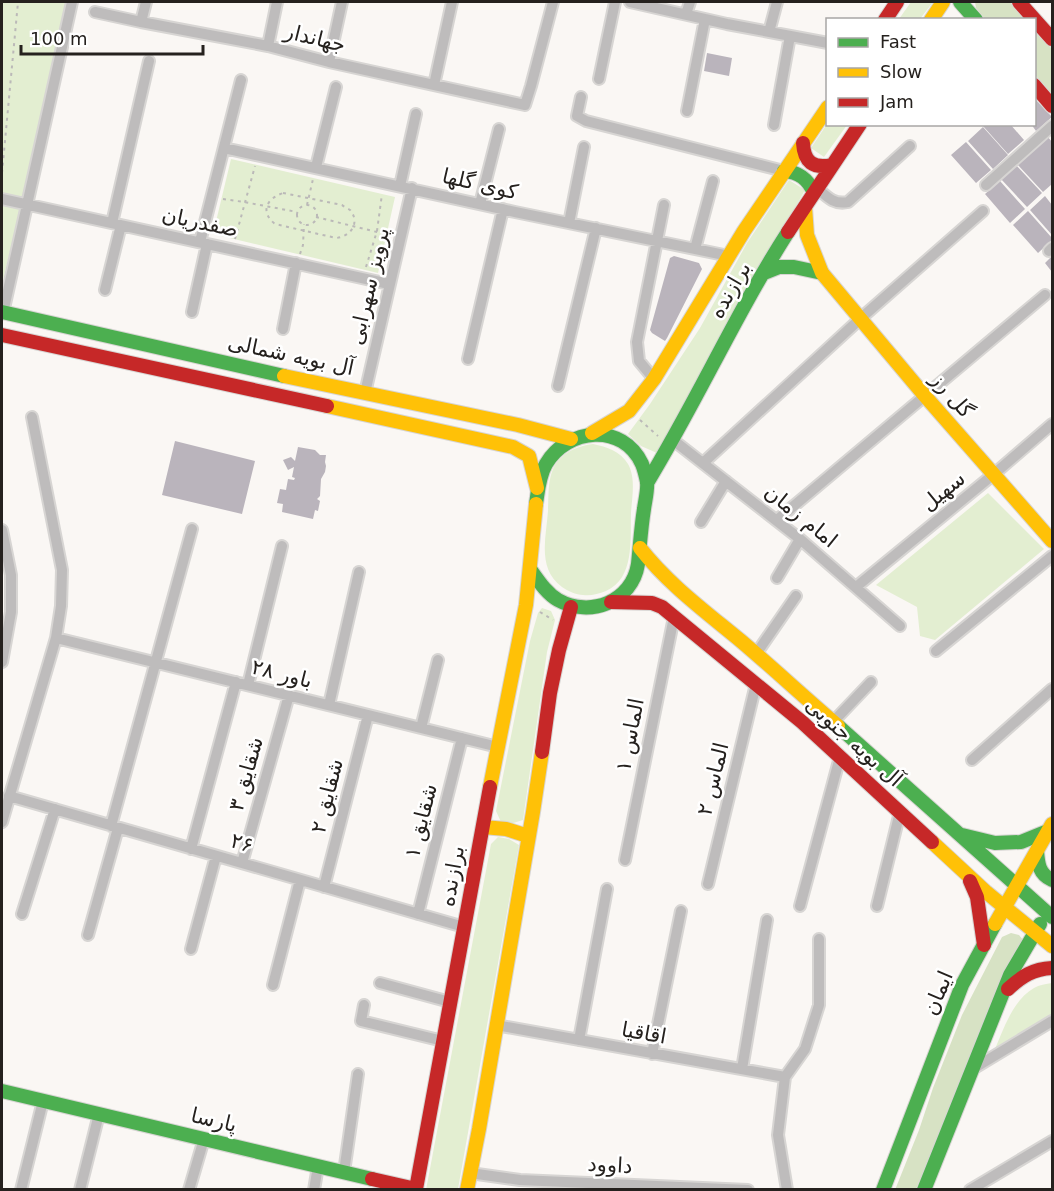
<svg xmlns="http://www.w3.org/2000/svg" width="1054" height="1191" viewBox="0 0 1054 1191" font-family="'DejaVu Sans',Vazirmatn,sans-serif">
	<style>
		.green { fill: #e3eed1 }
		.forest { fill: #d7e2c4 }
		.building { fill: #bab4bc }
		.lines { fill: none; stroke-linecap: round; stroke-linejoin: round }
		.street-casing { stroke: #d7d5d3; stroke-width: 14 }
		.fast-casing { stroke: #d7d5d3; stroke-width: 16 }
		.slow-casing { stroke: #d7d5d3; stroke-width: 16 }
		.jam-casing { stroke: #d7d5d3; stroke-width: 16 }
		.path { stroke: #bbb9b8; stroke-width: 2; stroke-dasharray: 3 4.5; stroke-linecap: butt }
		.street { stroke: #bebcbc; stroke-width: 10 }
		.fast { stroke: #4caf50; stroke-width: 14 }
		.slow { stroke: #ffc107; stroke-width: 14 }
		.jam { stroke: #c62828; stroke-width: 14 }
		.labels { text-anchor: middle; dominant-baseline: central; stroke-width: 5; stroke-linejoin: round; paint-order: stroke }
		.street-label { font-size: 21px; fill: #25211e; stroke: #fff }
	</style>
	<rect width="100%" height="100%" fill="#faf7f4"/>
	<path class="green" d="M2 2H66L18 219 2 284Z
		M911 2H933L920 19H899Z
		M827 124 847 125 824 157 811 148Z
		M231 159 395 197 378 273 213 234Z
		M789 180 805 190 657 453 641 446 628 434 650 404 700 328 747 243Z
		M593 444C607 447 620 451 628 464 636 478 632 497 631 513 630 540 635 578 606 591 598 594 591 596 583 595 576 595 568 591 562 587 537 569 546 538 548 511 549 495 547 476 557 462 567 450 579 446 593 444Z
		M988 493 1044 549 935 640 920 636 917 607 876 585Z
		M542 608 551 611 555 620 547 652 523 820 510 824 501 822 496 811 530 641 538 613Z
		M498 837 509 839 519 845 458 1189 426 1190 491 844Z
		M1052 983V1015L995 1049C1004 1028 1013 1000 1034 988 1039 985 1046 984 1052 983Z"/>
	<path class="forest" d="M975 2H1010L1026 19H985L976 8Z
		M1034 29 1052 49V95L1035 75Z
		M1011 933 1019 935 1024 941 916 1189 895 1190 919 1130 933 1088 962 1015 1002 937Z"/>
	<path class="building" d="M707 53 732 58 729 76 704 71Z
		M1034 98 1052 117 1036 131 1031 124H1034Z
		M984 124H1010L1024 140 1008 154 983 126Z
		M983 127 1008 155 993 169 968 141Z
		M1048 137 1052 142V184L1043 192 1017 164Z
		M966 142 991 170 976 183 951 155Z
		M1016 165 1042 193 1027 207 1001 179Z
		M1000 181 1025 209 1010 223 985 194Z
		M1045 196 1052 205V235L1030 210Z
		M1028 211 1052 238V240L1038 253 1013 225Z
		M674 256 699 263 702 269 667 338 665 341 652 333 650 330 670 258Z
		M1052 256V272L1045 263Z
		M175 441 255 461 242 514 162 495Z
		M298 447 315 450 320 455H326L325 462 326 466 325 472 321 479 320 496 317 499 320 501 318 511 315 510 313 519 282 512 283 504 277 503 280 489 286 490 288 479 294 480 295 478 292 477 294 467 288 470 283 460 291 457 295 461Z"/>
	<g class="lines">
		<defs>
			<path id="street" d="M630 2 727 24 828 43
				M95 12 141 22 268 46 329 62 525 105 531 86 553 2
				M686 14 690 2
				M141 22 146 2
				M769 32 777 2
				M268 46 277 2
				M329 62 342 2
				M599 79 615 2
				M434 85 452 2
				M581 97 577 116 586 121 784 171
				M687 111 705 19
				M774 125 790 36
				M224 148 515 212 729 256
				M316 167 336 87
				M986 185 1052 126
				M400 186 416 114
				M817 188C827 197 834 205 848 202L910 146
				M2 199 389 284
				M480 204 499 129
				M112 223 149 61
				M569 223 584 147
				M200 242 241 80
				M695 249 713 181
				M1049 251 1052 248
				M105 290 121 225
				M192 312 207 244
				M3 313 72 2
				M283 329 296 263
				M468 359 503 209
				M654 379 639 361 637 342 664 205
				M558 386 596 228
				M365 393 412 188
				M673 440 800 539 900 626
				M703 463 860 319 983 211
				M777 520 1045 295
				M701 522 726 481
				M2 530 11 575V612L2 662
				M777 578 800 539
				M856 587 994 474 1052 424
				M56 638 498 747
				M936 651 1052 556
				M756 654 796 596
				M248 685 282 546
				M329 705 359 572
				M833 722 871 682
				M421 728 438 660
				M972 760 1052 689
				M9 796 464 927
				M2 822 56 638 61 606 62 570 32 417
				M111 826 192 529
				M191 849 236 682
				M625 860 674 617
				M242 863 289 695
				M708 884 756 684
				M324 887 368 715
				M800 906 840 757
				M877 906 900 812
				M22 914 55 809
				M418 914 462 738
				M88 935 118 828
				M191 949 216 856
				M380 983 450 1002
				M273 985 300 880
				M364 1005 361 1021 443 1041
				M496 1025 785 1077
				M579 1040 607 889
				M652 1054 681 911
				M742 1069 767 920
				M971 1070 1052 1021
				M344 1172 358 1074
				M470 1173 520 1180 748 1190
				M21 1190 43 1101
				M80 1190 99 1114
				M189 1190 204 1139
				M314 1190 318 1166
				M787 1190 778 1135 785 1077 805 1049 819 1005V939
				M970 1190 1052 1141"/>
			<path id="fast" d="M960 2 976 20
				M784 171C799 172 808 179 814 193
				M764 273 779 267H794L822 273
				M2 312 284 376
				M647 483C697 401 736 313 788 232
				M530 569C538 580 546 593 558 600 590 618 632 602 638 564 640 546 641 527 644 509 645 501 648 490 647 482 646 477 644 469 642 464 623 422 567 428 546 464 539 476 538 491 536 504
				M838 726 1052 917
				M962 835 995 843 1021 842 1048 831
				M1037 851C1038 864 1039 874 1052 880
				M2 1091 372 1179
				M883 1190 962 985 995 924
				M924 1190 1010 975 1040 924"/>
			<path id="slow" d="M931 20 943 2
				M805 207 807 235 822 273 925 396 1052 541
				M284 376 518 425 571 439
				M327 406 513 447 529 456 537 488
				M592 433 629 411 654 379 744 231 828 107
				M640 548C668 584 706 612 741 641 774 669 805 698 838 726
				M490 787 526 605 536 504
				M483 827 506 829 528 836
				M932 842 986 892 1052 946
				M995 924 1052 824
				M467 1190 479 1129 533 812 542 752"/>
			<path id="jam" d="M1019 2 1052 39
				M885 20 897 2
				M1034 85 1052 106
				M803 143C804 162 813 169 832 165
				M788 232 860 124
				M2 335 327 406
				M611 602 652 603 662 607 802 722 932 842
				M542 752 550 693 559 650 571 607
				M970 881 977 897 984 945
				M1008 989C1022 976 1033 969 1052 968
				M372 1179 416 1189 490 787"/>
		</defs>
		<use href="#street" class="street-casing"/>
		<use href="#fast" class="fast-casing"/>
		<use href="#slow" class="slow-casing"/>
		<use href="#jam" class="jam-casing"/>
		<path class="path" d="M2 173 18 2
			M283 193 342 205C343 206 350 210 350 210 361 223 350 237 336 238L275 224C260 212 266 199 283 193Z
			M223 199 244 202 297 212
			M307 205 313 179
			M297 215a10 10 0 1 1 20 0a10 10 0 1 1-20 0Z
			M316 217 389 235
			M235 239 255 166
			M300 254 303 245 304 224
			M366 267 377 231 382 194
			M640 420 658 436
			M540 612 553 620"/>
		<use href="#street" class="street"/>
		<use href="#fast" class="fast"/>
		<use href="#slow" class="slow"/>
		<use href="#jam" class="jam"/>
	</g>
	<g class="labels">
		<g class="street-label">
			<text transform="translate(315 38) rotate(14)">جهاندار</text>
			<text transform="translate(480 184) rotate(13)">کوی گلها</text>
			<text transform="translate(200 222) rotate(12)">صفدریان</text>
			<text transform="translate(369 286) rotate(-77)">پرویز سهرابی</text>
			<text transform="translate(730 290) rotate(-60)">برازنده</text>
			<text transform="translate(291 355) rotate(12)">آل بویه شمالی</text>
			<text transform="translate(952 395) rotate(49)">گل رز</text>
			<text transform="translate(943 491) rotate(-39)">سهیل</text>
			<text transform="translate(801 516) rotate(39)">امام زمان</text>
			<text transform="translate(282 674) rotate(14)">باور ۲۸</text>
			<text transform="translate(630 735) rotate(-79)">الماس ۱</text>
			<text transform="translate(854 742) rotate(42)">آل بویه جنوبی</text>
			<text transform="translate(246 774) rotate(-74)">شقایق ۳</text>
			<text transform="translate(713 779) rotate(-76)">الماس ۲</text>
			<text transform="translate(327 796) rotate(-76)">شقایق ۲</text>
			<text transform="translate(421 821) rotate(-76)">شقایق ۱</text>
			<text transform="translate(242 843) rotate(16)">۲۶</text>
			<text transform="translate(452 876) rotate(-80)">برازنده</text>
			<text transform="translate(938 993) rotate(-67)">ایمان</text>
			<text transform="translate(644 1033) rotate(10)">اقاقیا</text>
			<text transform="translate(214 1120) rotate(13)">پارسا</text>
			<text transform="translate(610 1165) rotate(3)">داوود</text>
		</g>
	</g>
	<rect width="1054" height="1191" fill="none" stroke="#25211e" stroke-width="6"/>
	<rect x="826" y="18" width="210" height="108" fill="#ffffff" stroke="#a8a6a5" stroke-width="1.5"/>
	<rect x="838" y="38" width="30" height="9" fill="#4caf50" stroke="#a8a6a5" stroke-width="1.5"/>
	<text x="880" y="48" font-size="18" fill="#25211e">Fast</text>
	<rect x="838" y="68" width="30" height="9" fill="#ffc107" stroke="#a8a6a5" stroke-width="1.5"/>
	<text x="880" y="78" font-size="18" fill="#25211e">Slow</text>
	<rect x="838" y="98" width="30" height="9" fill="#c62828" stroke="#a8a6a5" stroke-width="1.5"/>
	<text x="880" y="108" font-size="18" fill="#25211e">Jam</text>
	<path d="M21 45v9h182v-9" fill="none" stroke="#25211e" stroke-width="3"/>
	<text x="30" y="45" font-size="18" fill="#25211e" stroke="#ffffff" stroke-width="4.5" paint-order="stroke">100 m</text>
</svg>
